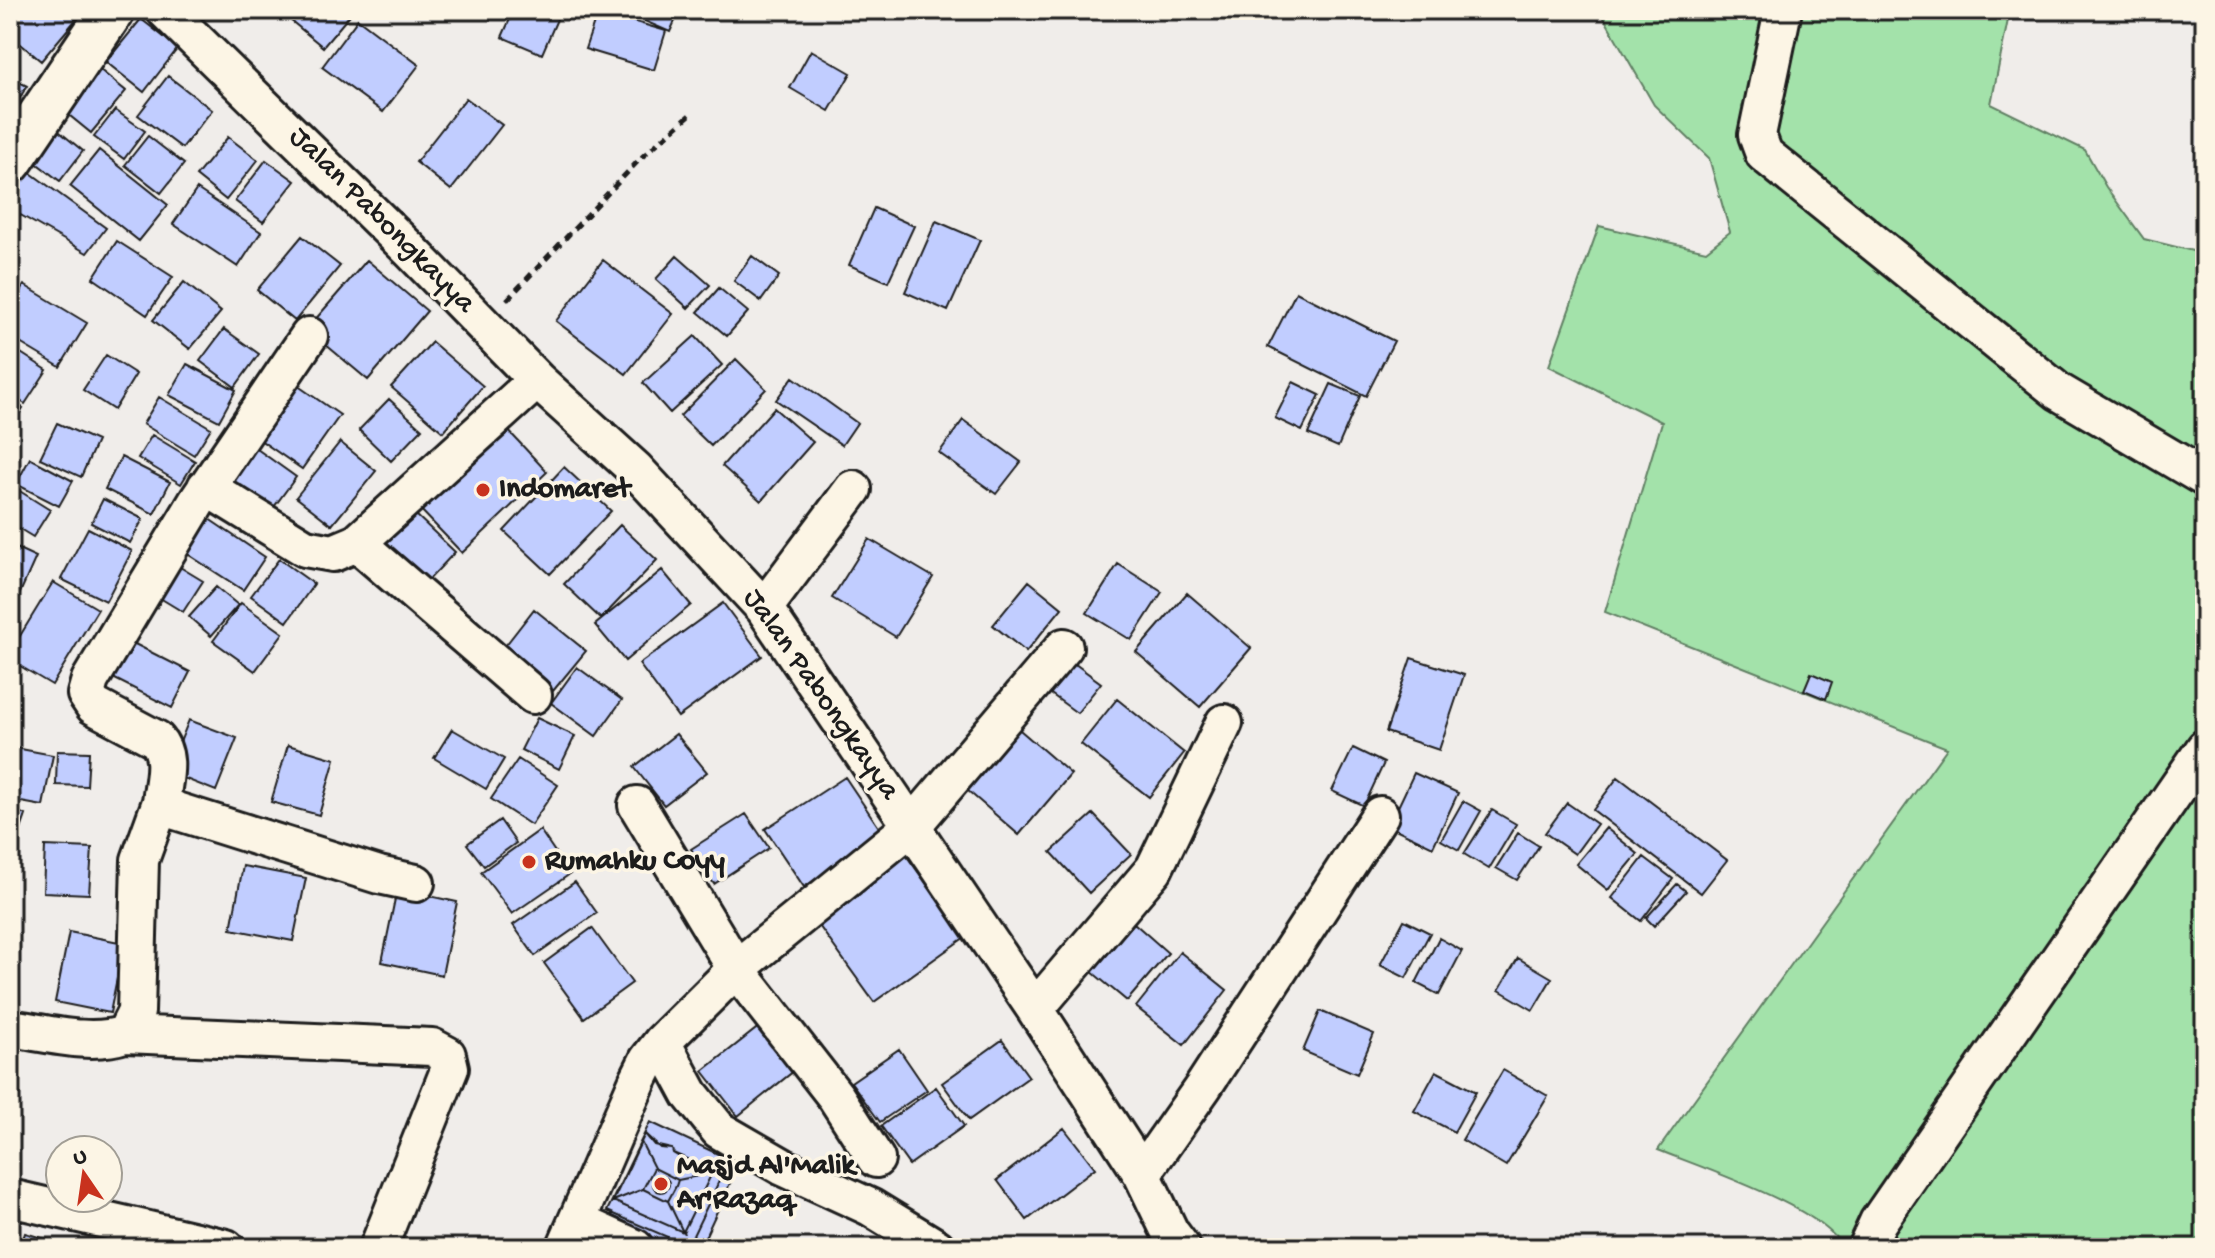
<svg xmlns="http://www.w3.org/2000/svg" width="2215" height="1258" viewBox="0 0 2215 1258" font-family="'Gochi Hand',sans-serif">
	<style>
		.green { fill: #a3e2aa; stroke: #607f63; stroke-width: 2 }
		.building { fill: #c1cdff; stroke: #1c1c1c; stroke-width: 2 }
		.lines { fill: none; stroke-linecap: round; stroke-linejoin: round }
		.minor-casing { stroke: #1c1c1c; stroke-width: 42 }
		.major-casing { stroke: #1c1c1c; stroke-width: 50 }
		.path { stroke: #1c1c1c; stroke-width: 5; stroke-dasharray: 8 6; stroke-linecap: butt }
		.minor { stroke: #fcf5e5; stroke-width: 36 }
		.major { stroke: #fcf5e5; stroke-width: 44 }
		.poi-dot { fill: #c8321e; stroke: #fcf5e5; stroke-width: 3 }
		.labels { text-anchor: middle; dominant-baseline: central; stroke-width: 7; stroke-linejoin: round; paint-order: stroke }
		.street-label { font-size: 30px; fill: #1c1c1c; stroke: #fcf5e5 }
		.poi-label { font-size: 30px; font-weight: bold; fill: #1c1c1c; stroke: #fcf5e5; text-anchor: start }
	</style>
	<rect width="100%" height="100%" fill="#f0edea"/>
	<filter id="ink" filterUnits="userSpaceOnUse"><feTurbulence type="fractalNoise" baseFrequency=".0125" numOctaves="2"/><feDisplacementMap in="SourceGraphic" scale="16" xChannelSelector="R" yChannelSelector="G"/><feConvolveMatrix kernelMatrix="1 2 1 2 8 2 1 2 1" color-interpolation-filters="sRGB"/></filter>
	<g filter="url(#ink)">
		<path class="green" d="M1589 10H2010L1991 104 2085 150 2106 187 2144 239 2205 254V1248H1843C1826 1209 1700 1167 1658 1150L1947 748 1605 612 1662 422 1549 366 1599 226 1706 251 1730 232 1709 158 1654 105 1603 16Z"/>
		<path class="building" d="M10 10H84L41 61 10 35Z
			M278 10H354L323 47Z
			M514 10H561L542 54 502 37Z
			M636 10H680L670 32 633 16Z
			M598 11 666 31 654 70 585 49Z
			M141 19 178 48 144 92 106 62Z
			M358 19 419 65 383 112 322 67Z
			M811 50 851 73 829 111 790 88Z
			M99 69 126 91 91 133 64 111Z
			M168 76 212 110 182 148 138 115Z
			M10 77 27 86 10 114Z
			M466 98 502 125 451 190 416 162Z
			M115 110 145 131 124 159 94 137Z
			M55 128 83 151 60 181 31 159Z
			M148 136 184 164 161 193 125 165Z
			M228 137 258 160 226 200 196 176Z
			M99 150 168 205 139 241 70 186Z
			M266 160 295 181 263 222 235 201Z
			M28 171 106 228 87 253 10 209V198Z
			M197 189 261 232 238 267 173 224Z
			M874 208 914 226 888 282 849 265Z
			M936 221 980 240 948 311 905 292Z
			M302 236 340 266 295 321 257 290Z
			M117 241 173 277 147 315 93 278Z
			M677 256 710 285 688 308 656 279Z
			M752 256 779 276 761 301 734 281Z
			M367 260 427 311 368 380 307 329Z
			M603 260 673 314 626 374 556 321Z
			M184 282 221 312 190 349 153 320Z
			M24 285 87 323 60 367 10 337V308Z
			M719 288 748 312 727 336 698 312Z
			M1296 292 1394 341 1366 396 1268 347Z
			M224 329 259 354 235 387 200 361Z
			M695 336 722 365 670 413 643 383Z
			M432 342 483 386 443 432 391 387Z
			M10 346 47 370 25 404 10 395Z
			M106 355 136 374 114 410 83 390Z
			M736 359 766 389 711 446 680 416Z
			M187 364 236 390 219 421 169 395Z
			M793 377 857 423 842 445 776 400Z
			M291 381 340 415 302 469 253 435Z
			M1293 382 1320 395 1302 431 1275 418Z
			M1331 384 1360 396 1338 447 1308 434Z
			M159 397 211 428 194 455 143 424Z
			M389 399 422 429 391 461 359 430Z
			M10 401 23 408 10 430Z
			M774 408 813 442 761 501 722 466Z
			M963 420 1021 462 996 494 939 453Z
			M57 423 97 441 81 477 40 458Z
			M505 427 547 472 462 553 418 507Z
			M152 435 195 461 181 484 138 458Z
			M340 442 376 471 332 525 296 497Z
			M250 444 296 477 271 511 225 478Z
			M121 457 170 482 154 514 105 489Z
			M30 458 73 481 59 506 16 484Z
			M564 467 611 511 550 574 504 531Z
			M10 485 50 510 33 537 10 523Z
			M103 499 143 519 130 543 91 523Z
			M414 513 455 552 421 588 379 549Z
			M209 519 265 557 243 590 186 553Z
			M620 525 657 560 601 619 564 584Z
			M88 528 132 551 106 601 61 579Z
			M869 539 933 577 896 637 832 598Z
			M10 545 36 557 12 611H10Z
			M279 559 314 584 287 622 251 596Z
			M175 564 203 581 183 612 155 595Z
			M1118 564 1162 592 1131 640 1087 613Z
			M662 570 691 605 625 661 595 625Z
			M1029 581 1062 608 1026 652 993 625Z
			M53 582 98 609 52 685 10 660V652Z
			M216 587 238 605 211 636 189 617Z
			M1187 593 1251 648 1200 707 1136 652Z
			M241 603 283 633 255 671 213 641Z
			M723 603 762 656 678 717 639 664Z
			M534 609 586 651 553 691 502 650Z
			M125 639 190 672 172 708 107 675Z
			M1067 658 1101 683 1077 713 1044 689Z
			M1411 658 1464 675 1439 750 1386 732Z
			M577 667 622 700 596 736 551 703Z
			M1811 673 1832 682 1826 699 1804 690Z
			M1117 699 1184 753 1149 797 1081 744Z
			M537 718 575 736 559 769 521 750Z
			M189 720 237 738 216 791 168 772Z
			M1013 724 1071 774 1019 835 960 784Z
			M452 729 504 759 486 789 434 758Z
			M676 734 707 772 664 805 634 767Z
			M288 745 335 759 319 815 271 802Z
			M10 747 53 755 43 806 10 800Z
			M1353 748 1384 763 1364 806 1332 791Z
			M57 751 89 752 87 786 56 785Z
			M518 759 558 785 531 825 491 799Z
			M1414 773 1458 793 1433 847 1389 826Z
			M845 777 884 835 804 887 765 829Z
			M1618 777 1727 860 1701 893 1593 810Z
			M1463 801 1481 811 1459 850 1441 840Z
			M1567 803 1597 824 1575 854 1545 833Z
			M10 809 26 815 16 844 10 842Z
			M1492 810 1516 824 1489 869 1464 854Z
			M746 814 769 848 714 884 691 849Z
			M1093 814 1131 854 1089 893 1051 852Z
			M500 820 516 843 484 866 467 844Z
			M1606 828 1638 854 1608 890 1576 864Z
			M540 830 570 874 512 914 481 872Z
			M1518 833 1539 846 1517 880 1496 868Z
			M45 846 92 848 89 894 43 892Z
			M903 851 965 937 874 1002 812 916Z
			M1644 857 1673 879 1641 921 1612 898Z
			M243 866 306 878 293 941 231 929Z
			M575 882 597 913 535 956 513 925Z
			M1677 884 1686 891 1654 926 1646 918Z
			M397 889 457 902 442 975 382 962Z
			M1404 920 1430 933 1406 978 1380 965Z
			M1134 923 1168 953 1127 1001 1092 972Z
			M592 928 632 983 584 1018 544 963Z
			M69 932 124 943 110 1013 55 1002Z
			M1439 938 1462 951 1439 995 1416 983Z
			M1180 952 1227 990 1184 1045 1136 1007Z
			M1518 958 1552 978 1533 1010 1499 990Z
			M1320 1011 1374 1034 1357 1074 1303 1051Z
			M765 1022 800 1066 738 1116 703 1071Z
			M1002 1040 1029 1077 969 1120 942 1083Z
			M899 1049 927 1090 880 1122 851 1082Z
			M1503 1070 1548 1096 1506 1166 1462 1140Z
			M1436 1071 1476 1092 1454 1132 1414 1111Z
			M936 1087 964 1126 909 1165 881 1126Z
			M650 1122 739 1164 700 1248H671L609 1221 612 1213 607 1211Z
			M1064 1128 1095 1168 1027 1220 997 1180Z
			M645 1134 654 1145 672 1149 673 1153 712 1170V1173L678 1180 654 1168 641 1142Z
			M645 1134 660 1148 672 1149 673 1153 678 1156 723 1173 688 1246 607 1211Z
			M641 1142 654 1168 643 1189 613 1201Z
			M713 1173H712L683 1232 668 1201 676 1186 678 1180Z
			M653 1184a8 8 0 1 1 16 0a8 8 0 1 1-16 0Z
			M643 1189 668 1201 683 1232 613 1201Z
			M25 1233 63 1244 62 1248H20Z"/>
		<g class="lines">
			<defs>
				<path id="minor" d="M165 10 410 250 537 380 635 469 764 608 1035 1009 1142 1174 1170 1232 1182 1248
					M1783 10 1757 135 1764 154 2059 392 2205 478
					M309 336 198 500 90 680 86 694 94 706 156 739C172 756 163 781 161 802L176 811 379 875 416 883
					M206 487 305 548 333 553 357 543 537 380
					M357 543 533 695
					M764 608 853 489
					M637 805 736 969 836 1097 876 1159
					M1035 1009 1154 869 1224 723
					M10 1028C46 1033 90 1046 125 1034L136 1012 140 860 161 802
					M125 1034 432 1047 447 1055 450 1068 378 1248
					M662 1042 690 1094 719 1130 783 1167 870 1207 937 1248
					M1142 1174 1203 1087 1380 815
					M10 1198 226 1248
					M578 1222 635 1248
					M565 1248 637 1082 648 1060 662 1042 736 969 912 826 1064 647
					M1866 1248 1878 1222 2205 748"/>
				<path id="major" d="M10 161 112 10"/>
			</defs>
			<use href="#minor" class="minor-casing"/>
			<use href="#major" class="major-casing"/>
			<path class="path" d="M507 300 642 157 692 113"/>
			<use href="#minor" class="minor"/>
			<use href="#major" class="major"/>
		</g>
	</g>
	<g class="poi-dot">
		<circle cx="483" cy="490" r="8"/>
		<circle cx="529" cy="862" r="8"/>
		<circle cx="661" cy="1184" r="8"/>
	</g>
	<g class="labels">
		<g class="street-label">
			<text transform="translate(381 221) rotate(45)">Jalan Pabongkayya</text>
			<text transform="translate(820 695) rotate(55)">Jalan Pabongkayya</text>
		</g>
		<g class="poi-label">
			<text x="499" y="490">Indomaret</text>
			<text x="545" y="862">Rumahku Coyy</text>
			<text x="677" y="1167">Masjd Al'Malik<tspan x="677" dy="34">Ar'Razaq</tspan></text>
		</g>
	</g>
	<rect width="2215" height="1258" fill="none" stroke="#fcf5e5" stroke-width="40"/>
	<rect x="20" y="20" width="2175" height="1218" fill="none" stroke="#1c1c1c" stroke-width="3" filter="url(#ink)"/>
	<g transform="translate(84 1174) rotate(347)"><circle r="38" fill="#fcf5e5" stroke="#a29e95" stroke-width="2"/>
	<path d="M0-6L14 30L0 20L-14 30Z" fill="#c8321e"/>
	<text y="-12" font-size="22" font-weight="bold" text-anchor="middle" fill="#1c1c1c">U</text>
	</g>
</svg>
